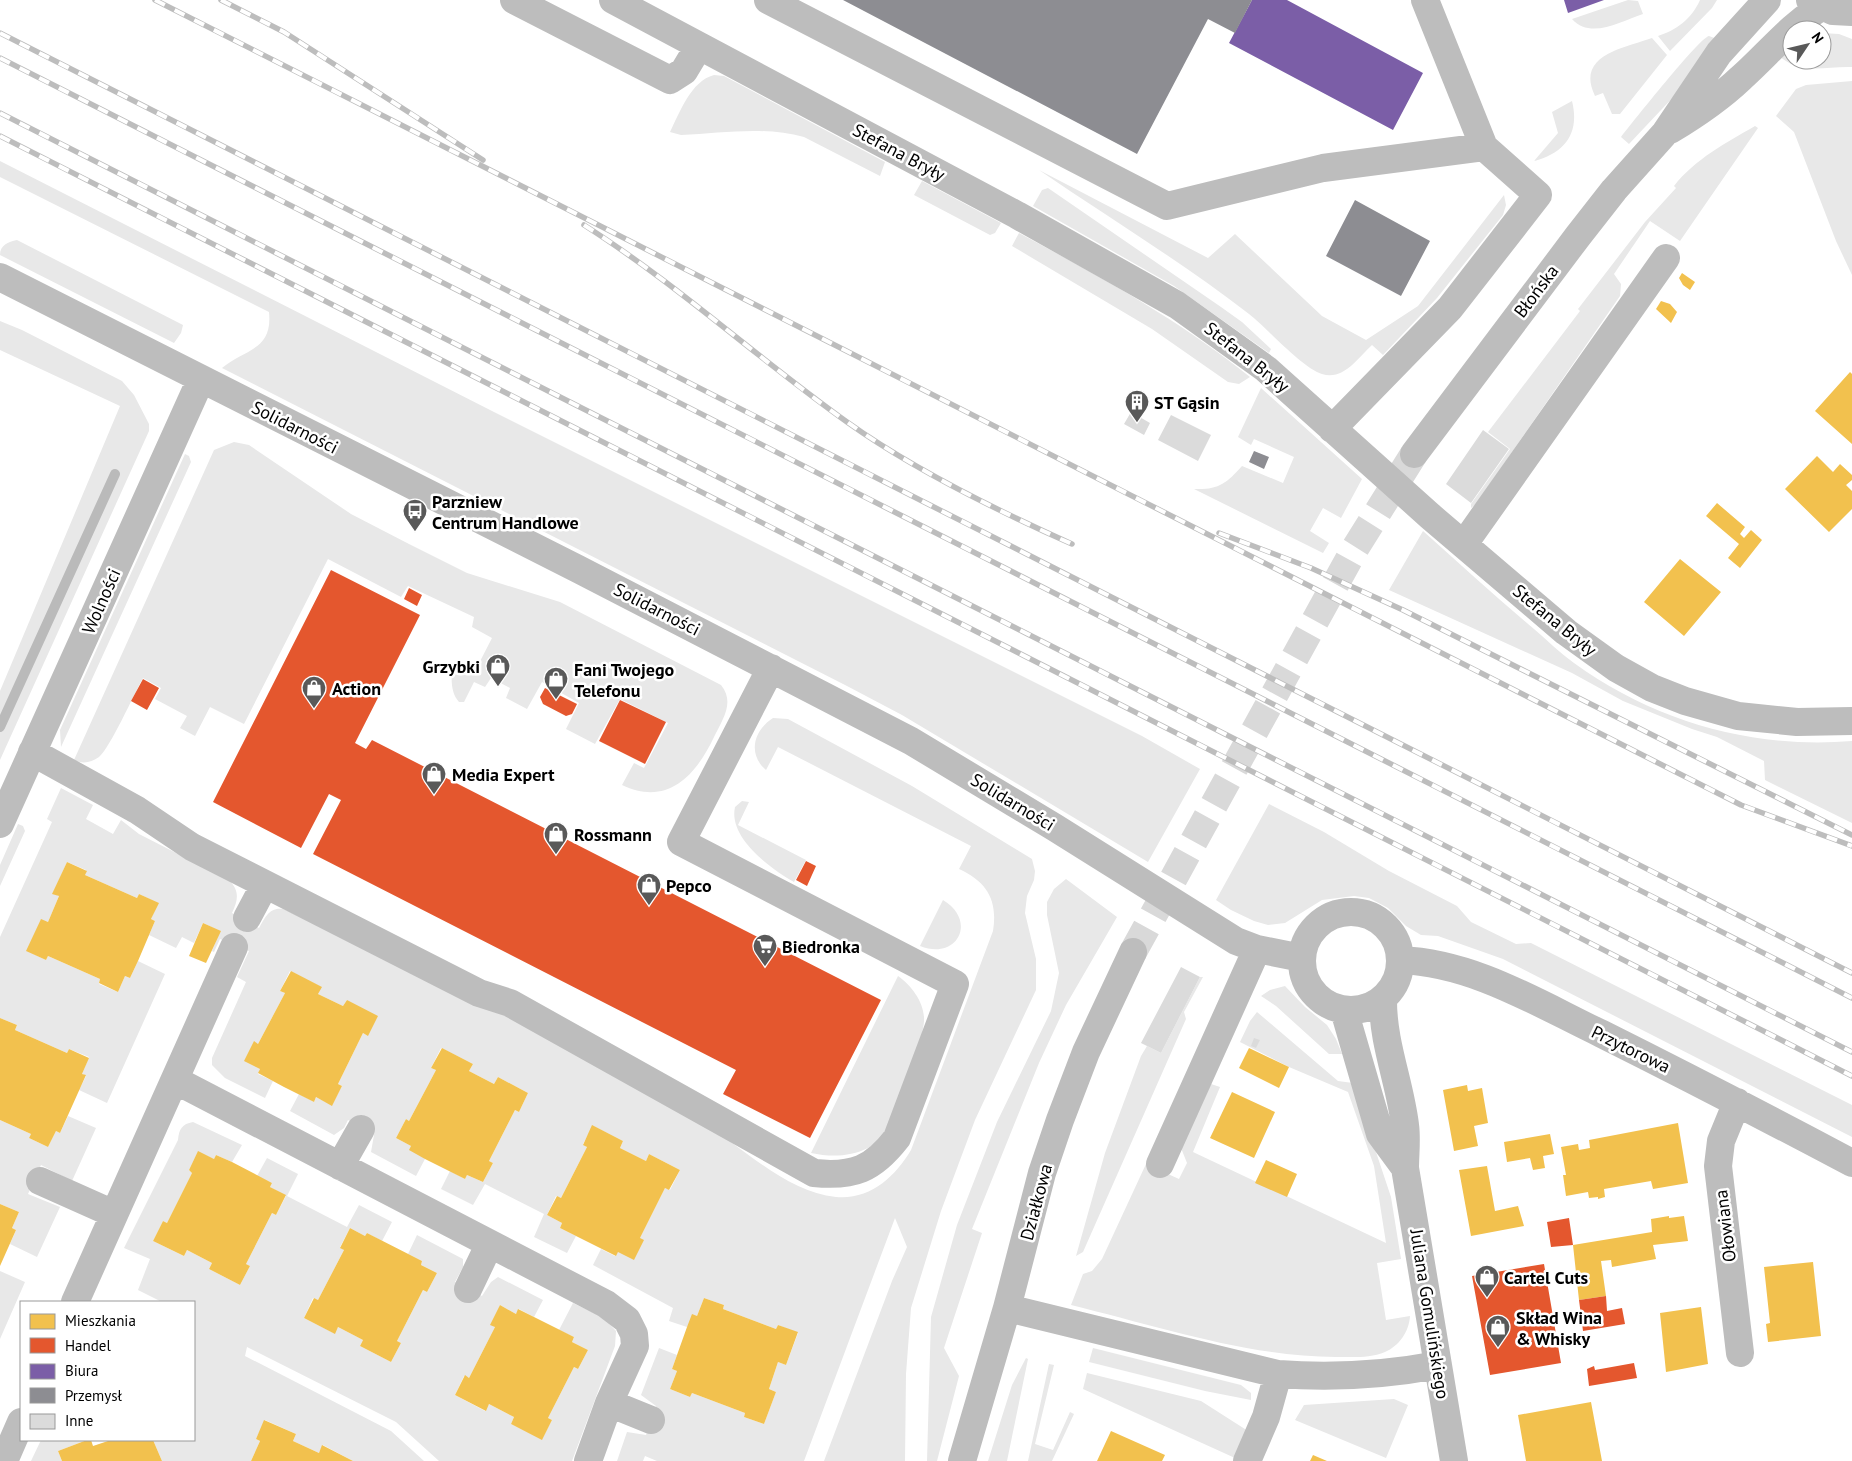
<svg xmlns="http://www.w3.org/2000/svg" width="1852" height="1461" viewBox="0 0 1852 1461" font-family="'PT Sans',sans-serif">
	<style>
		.green { fill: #e8e8e8 }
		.homes { fill: #f2c14e }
		.shops { fill: #e4572e }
		.offices { fill: #7b5ea7 }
		.industry { fill: #8d8d92 }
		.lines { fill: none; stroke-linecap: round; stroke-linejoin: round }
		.stream { stroke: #bababa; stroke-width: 10 }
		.building { fill: #dbdbdb }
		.minor-tunnel { stroke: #d9d9d9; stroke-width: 28; stroke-dasharray: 28 14; stroke-linecap: butt }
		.minor { stroke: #bdbdbd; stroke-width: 28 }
		.rail-casing { stroke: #bdbdbd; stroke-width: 5.5 }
		.rail { stroke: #fff; stroke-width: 4; stroke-dasharray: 11; stroke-linecap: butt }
		.labels { text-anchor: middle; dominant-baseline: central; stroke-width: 5; stroke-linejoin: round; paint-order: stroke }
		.street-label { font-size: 18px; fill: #000; stroke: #fff }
		.poi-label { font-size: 18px; font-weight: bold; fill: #000; stroke: #fff; text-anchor: start }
	</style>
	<rect width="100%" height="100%" fill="#fff"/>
	<path class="green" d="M1628 0 1638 1 1643 14C1621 21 1591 40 1572 19Z
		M1700 0H1717L1712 8 1670 51 1658 36C1676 30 1691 20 1700 0Z
		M1822 33 1839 34 1852 39V67C1824 66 1801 76 1778 55L1792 43V60H1822Z
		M1709 36 1717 39 1678 92 1629 144 1621 137C1632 123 1700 37 1709 36Z
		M1652 38 1667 55 1620 114H1612L1603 93 1595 96C1575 55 1624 48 1652 38Z
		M714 75 724 76 885 162 880 176 804 137C765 126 722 133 681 135L670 132C680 112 691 81 714 75Z
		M1852 81V275L1836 241 1794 132 1776 116 1796 89 1806 85Z
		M1572 101C1580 133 1565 153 1534 161L1558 133 1552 112Z
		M1755 126 1758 128 1680 241 1650 221 1614 274 1621 284 1620 296 1476 504 1471 508V504L1510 449 1488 432 1580 311 1578 309 1645 222 1676 188 1674 186C1695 159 1726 143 1755 126Z
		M0 161 494 412 1142 736 1200 769 1148 862 902 715 847 686 222 368C244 349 273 351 269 312L0 177Z
		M1039 170 1208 258 1235 234 1322 316 1366 340 1418 306 1504 195 1506 205 1503 215 1437 298 1383 355 1372 345C1358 358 1343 381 1322 374 1302 368 1267 328 1249 314 1182 262 1109 218 1039 170Z
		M922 181 1001 223 995 233 990 235 914 195Z
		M1048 188 1221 307 1242 322 1271 349 1269 353 1174 286 1033 206 1042 190Z
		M1019 233C1099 276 1178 319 1250 377L1239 384 1228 382 1152 329 1012 246Z
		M17 240 183 325 181 333 174 343 0 255C0 245 8 242 17 240Z
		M0 321 22 330 122 381 134 395 149 424V431L0 760V691L120 406 0 350Z
		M1261 388 1362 479 1341 518 1323 508 1310 531 1329 543 1323 553 1194 489C1218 490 1226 484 1242 466L1283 483 1294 457 1254 439 1251 445 1238 437Z
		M234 442 249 445 351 514 409 544 467 573 560 602 721 685C735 702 723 719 714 737 696 775 668 807 622 785L634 763 644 768 668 723 620 699 595 744 566 729 579 703 542 682 527 709 506 698 510 688 491 678 485 687 474 682 464 702H459C450 692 451 677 453 664L474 673 492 638 472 627 474 617 408 586 401 597 328 559 244 724 210 707 195 736 180 728 187 716 155 699 161 688 143 678C134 694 110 748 99 757 91 763 82 764 74 760L214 450Z
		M185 454 189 456 191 462 61 747 60 730Z
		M1423 531C1460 564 1496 597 1534 629 1547 640 1560 653 1574 663 1656 722 1752 749 1852 741V823L1765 780 1764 761 1717 737 1692 729 1623 701 1572 673 1389 590Z
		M773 718 788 719 912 786 1032 859 1035 871 1034 880 1027 896 1025 913 1036 959V990L975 1120 941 1211 911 1308 906 1374 905 1461H824L892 1281 907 1247 895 1218 804 1461H657L645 1456 643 1461H617L627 1432 646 1435 656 1406 641 1395 659 1348 677 1355 672 1369 677 1371 670 1389 690 1397 692 1393 745 1413 744 1417 764 1424 776 1392 769 1389 778 1362 786 1365 798 1333 778 1325 776 1329 723 1309 724 1305 704 1298 697 1316 687 1327 669 1321 673 1308 593 1265 601 1249 615 1256 618 1252 640 1238 665 1188 670 1190 680 1170 649 1154 646 1161 620 1148 623 1141 593 1126 583 1144 587 1147 561 1198 556 1196 547 1215 562 1223 560 1228 576 1236 567 1253 534 1237 544 1214 485 1184 473 1205 441 1189 450 1171 465 1179 467 1175 483 1182 493 1163 489 1161 515 1110 519 1112 528 1093 498 1077 494 1084 469 1071 473 1064 441 1048 431 1068 436 1070 409 1121 406 1119 396 1138 411 1146 425 1159 416 1176 371 1152 374 1135 348 1120 344 1128 334 1135 290 1111 299 1094 314 1102 316 1097 332 1105 342 1086 338 1084 363 1033 367 1035 347 1000 343 1006 318 994 321 987 290 971 280 991 285 993 258 1044 254 1042 260 1069 258 1074 273 1081 265 1098 225 1078 212 1065V1058L246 982 237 977 249 951 220 939 214 952 212 951 220 931 203 923 194 943 182 937 176 948 149 935 155 921 151 919 158 903 139 894 137 898 85 875 86 870 67 862 53 893 59 896 48 922 41 920 27 951 46 960 48 956 100 979 99 984 118 992 125 976 130 978 138 961 165 974 107 1103 79 1090 86 1076 82 1074 89 1057 69 1049 67 1053 15 1030 17 1025 0 1018V937L52 822 47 819 61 788 93 805 86 819 113 834 121 820 139 834 229 880C240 891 238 900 232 913L259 928C265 918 269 907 283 909 357 944 431 978 504 1014 569 1047 632 1084 696 1119 741 1144 784 1192 836 1197 870 1200 895 1177 911 1150L993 931C998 900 987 882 959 869L971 846 778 747 766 770C747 754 754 730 773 718Z
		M742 801 749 802 738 825 806 860 794 882C771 869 728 838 735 807Z
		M1269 804 1324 832 1389 871 1457 906 1471 922 1516 944 1531 943 1852 1105V1137L1503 959 1438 936 1421 935 1406 926 1388 908 1369 898 1354 896 1322 900 1285 923 1268 925 1254 921 1231 910 1216 900Z
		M18 824 23 826 25 831 0 886V865Z
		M1066 879 1117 917 1066 1005 1039 1063 972 1229 982 1233 944 1348 959 1376 937 1461H927L931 1317 957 1225 997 1122 1051 1011 1059 973 1047 915V902L1054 889Z
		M943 900C978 921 957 961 920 946Z
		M898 976C911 985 923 1001 924 1017 926 1035 897 1113 887 1130 883 1137 875 1144 868 1148 850 1157 830 1157 811 1153Z
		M1200 977H1203L1184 1012 1186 1019 1083 1252 1076 1256 1105 1153 1141 1056 1147 1046 1161 1053Z
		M1285 986 1305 1007 1327 1025 1336 1039 1342 1054H1329L1276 1006 1261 996 1270 990Z
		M1257 1012 1338 1081 1353 1083 1391 1197 1401 1259 1377 1263 1386 1320 1410 1316C1409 1332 1399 1346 1385 1352 1371 1358 1355 1357 1340 1357 1252 1358 1157 1326 1071 1305L1083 1274 1092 1271 1102 1259 1146 1164 1179 1179 1187 1163 1181 1148 1211 1084 1220 1087 1193 1152 1386 1243 1374 1166 1348 1092 1289 1067 1240 1042 1250 1021Z
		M68 1116 96 1128 72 1181 41 1165 28 1194 60 1207 37 1257 10 1244 16 1230 12 1228 19 1212 0 1204V1120L31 1134 29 1138 48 1147 56 1131 60 1133Z
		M193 1122 242 1145 232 1162 216 1155 214 1159 198 1152 189 1170 192 1173 167 1223 163 1221 153 1241 184 1256 187 1250 212 1263 209 1269 240 1285 250 1266 246 1264 272 1213 276 1215 286 1196 270 1187 272 1183 257 1176 267 1158 298 1174 287 1196 347 1227 359 1205 392 1222 382 1241 367 1233 365 1236 350 1228 340 1247 344 1250 318 1300 313 1298 304 1318 334 1333 338 1327 363 1340 360 1346 391 1362 401 1343 397 1341 423 1290 427 1292 437 1273 421 1265 422 1261 408 1254 417 1235 463 1259V1267L455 1282 482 1296 491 1282 498 1277 543 1300 534 1317 519 1309 516 1314 500 1305 495 1327 469 1378 464 1376 455 1395 485 1411 489 1404 514 1417 511 1424 542 1439 552 1420 548 1418 574 1367 578 1369 588 1350 572 1342 574 1337 559 1330 573 1303 604 1318 616 1331 615 1346 572 1461H439L396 1422 247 1347 245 1356 391 1431 424 1461H353L323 1445 319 1453 293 1441 296 1434 265 1420 256 1439 260 1441 251 1461H162L153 1440H194V1302H162L138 1290 150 1259 124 1248 178 1140C179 1129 182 1124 193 1122Z
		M0 1271 25 1282 0 1339Z
		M1093 1348 1241 1385 1251 1393V1400L1205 1391 1089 1362Z
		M1026 1358 1028 1359 1007 1461H988L1012 1385Z
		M1049 1364 1054 1365 1035 1444 1053 1450 1070 1412 1074 1414 1052 1461H1028Z
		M1087 1373 1201 1401 1248 1431 1235 1458 1083 1389Z
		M1394 1399 1408 1405 1386 1458 1295 1420 1304 1405Z
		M41 1440H87L58 1451 62 1461H31Z"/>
	<path class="homes" d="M1682 273 1695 282 1690 290 1683 285 1679 278Z
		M1661 301 1670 304 1677 312 1671 323 1656 309Z
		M1850 372 1852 374V444L1815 411Z
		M1817 456 1833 472 1840 464 1852 475V480L1846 485 1852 491V509L1829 532 1785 489Z
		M1717 503 1745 527 1740 534 1744 538 1751 530 1762 540 1740 568 1728 558 1739 544 1706 516Z
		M1680 559 1721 592 1684 636 1644 602Z
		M67 862 87 871 85 875 137 898 139 894 159 903 151 919 155 921 138 961 130 978 125 976 118 992 99 983 100 979 48 956 46 960 26 951 41 919 48 922 59 896 52 894Z
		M203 923 221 931 206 963 189 956Z
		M291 971 322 987 318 994 343 1006 347 1000 378 1016 368 1036 363 1033 338 1084 342 1086 332 1106 316 1097 314 1102 284 1087 258 1073 260 1069 244 1061 254 1041 258 1044 285 993 280 991Z
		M0 1018 17 1025 15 1030 67 1053 69 1049 89 1058 82 1074 86 1075 60 1133 56 1131 48 1147 29 1138 31 1134 0 1120Z
		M442 1048 473 1064 469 1071 494 1084 498 1077 528 1093 519 1112 515 1110 489 1161 493 1163 483 1182 467 1175 465 1179 425 1159 409 1150 411 1146 396 1138 406 1119 409 1121 436 1070 431 1068Z
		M1249 1048 1289 1067 1279 1088 1239 1068Z
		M1467 1085 1468 1091 1482 1088 1488 1123 1474 1126 1478 1146 1454 1151 1443 1090Z
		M1232 1092 1275 1112 1254 1158 1210 1138Z
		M1678 1123 1688 1183 1653 1189 1651 1181 1604 1189 1605 1197 1598 1199V1197L1589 1198 1588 1192 1566 1196 1563 1175H1566L1561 1147 1578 1144 1579 1150 1590 1148 1589 1140Z
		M592 1125 623 1141 620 1148 646 1161 649 1154 680 1170 669 1190 665 1188 640 1238 644 1240 634 1260 618 1252 616 1256 560 1228 562 1223 547 1215 557 1196 561 1198 587 1147 583 1145Z
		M1550 1134 1554 1154 1543 1156 1545 1168 1533 1170 1530 1158 1507 1162 1504 1142Z
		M198 1151 214 1159 216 1155 232 1162 272 1183 270 1187 286 1195 276 1215 272 1213 246 1264 250 1266 240 1285 209 1269 212 1263 187 1250 184 1256 153 1241 163 1221 167 1223 192 1173 189 1170Z
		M1266 1160 1297 1174 1287 1197 1255 1183Z
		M1487 1166 1495 1211 1518 1206 1524 1226 1471 1236 1459 1170Z
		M0 1204 19 1212 12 1228 16 1230 0 1266Z
		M1669 1216V1218L1684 1216 1688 1241 1653 1245 1656 1259 1612 1267 1611 1260 1601 1261 1606 1296 1579 1300 1573 1245 1652 1232 1651 1219Z
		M350 1228 365 1236 367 1233 422 1261 421 1265 437 1273 427 1292 423 1290 397 1341 401 1343 391 1362 360 1346 363 1340 338 1327 335 1334 304 1318 314 1298 318 1300 344 1250 340 1248Z
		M1813 1262 1821 1336 1768 1342 1766 1324 1770 1323 1764 1267Z
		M704 1298 724 1305 723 1309 776 1329 778 1325 798 1332 786 1365 778 1362 769 1389 776 1392 764 1424 744 1417 745 1413 692 1393 690 1397 670 1389 677 1371 672 1369 687 1327 692 1314 697 1316Z
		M500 1305 516 1314 518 1309 574 1337 572 1342 588 1350 578 1369 574 1367 548 1418 552 1420 542 1440 511 1424 514 1417 489 1404 486 1411 455 1395 465 1375 469 1378 495 1327 490 1325Z
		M1701 1307 1708 1364 1666 1372 1660 1313Z
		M1591 1402 1602 1461H1526L1518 1415Z
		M264 1420 296 1434 293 1441 319 1453 322 1445 353 1461H251L260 1441 256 1439Z
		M1111 1431 1165 1455 1162 1461H1097Z
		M87 1440H91L93 1446 111 1440H153L162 1461H62L58 1451Z
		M1313 1455 1327 1461H1310Z"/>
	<path class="shops" d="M331 570 420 615 355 743 366 749 372 740 881 1000 810 1138 723 1094 736 1070 313 854 341 800 329 794 301 848 213 802Z
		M409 588 422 595 417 606 404 599Z
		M143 679 159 688 147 710 131 701Z
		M545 688 577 704 572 714 566 716 543 704 540 697Z
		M620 700 666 722 645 764 599 741Z
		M806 861 816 866 807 886 796 880Z
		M1569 1218 1573 1245 1551 1247 1547 1222Z
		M1544 1264 1561 1363 1490 1375 1472 1276Z
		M1606 1296 1607 1311 1622 1308 1625 1324 1583 1331 1579 1300Z
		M1634 1363 1637 1378 1589 1386 1587 1369 1594 1366 1595 1370Z"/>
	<path class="offices" d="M1252 0H1287L1423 73 1393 130 1229 43Z
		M1564 0H1604L1568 13Z"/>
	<path class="industry" d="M843 0H1252L1235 33 1208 19 1137 154Z
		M1355 200 1430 241 1401 296 1326 256Z
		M1254 451 1269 457 1264 469 1249 462Z"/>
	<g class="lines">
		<path class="stream" d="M0 727 115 474"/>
	</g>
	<path class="building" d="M1131 412 1150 423 1144 435 1124 424Z
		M1171 415 1211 435 1198 461 1158 440Z
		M1483 430 1509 449 1471 503 1446 484Z
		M1181 967 1200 977 1161 1053 1141 1043Z
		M1254 1038 1260 1040 1256 1048 1251 1046Z"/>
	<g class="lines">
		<path class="minor-tunnel" d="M1133 952 1354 550 1414 454"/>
		<path class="minor" d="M514 0 670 80 684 71 699 46
			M613 0 1017 215 1177 305 1266 369 1430 516 1566 632 1616 668 1652 688 1685 701 1738 716 1797 722 1852 721
			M768 0 1167 206 1323 168 1484 147
			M1810 0 1833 11 1852 12
			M1670 130C1695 115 1720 98 1741 78 1768 54 1790 26 1821 7
			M0 277 578 569 911 741 1054 827 1236 941 1257 949 1302 958
			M1332 429 1450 308 1538 195 1484 147 1425 0
			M1414 454 1578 236 1614 190 1665 133 1719 53 1767 0
			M1464 544 1666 258
			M32 752 137 810 192 847 479 993 510 1003 814 1173C854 1177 873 1169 897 1138L955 984 681 842 771 668
			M0 824 201 379
			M1302 961a49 49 0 1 1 98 0a49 49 0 1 1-98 0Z
			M247 918 264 886
			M1400 960C1474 963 1537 1003 1602 1034 1686 1076 1769 1119 1852 1163
			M1383 1001C1383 1044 1400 1083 1405 1125 1407 1139 1405 1154 1405 1168L1454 1461
			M1344 1010 1380 1134 1405 1168
			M175 1080 606 1304 627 1320 634 1334 635 1346 609 1403 588 1461
			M1737 1102 1721 1141 1718 1166 1740 1353
			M1160 1164 1257 949
			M340 1166 361 1129
			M40 1181 114 1214
			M468 1289 489 1245
			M75 1302 234 947
			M1007 1308 1278 1374C1331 1378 1385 1375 1438 1365
			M609 1403 651 1420
			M4 1461 21 1422
			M962 1461 1007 1308 1042 1173 1060 1120 1086 1052 1133 952
			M1247 1461 1266 1417 1278 1374"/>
		<defs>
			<path id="rail" d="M155 0 1741 805 1852 846
				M221 0 284 32 483 160
				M0 33 1852 973
				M0 58 1852 998
				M0 113 1852 1052
				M0 136 1852 1076
				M584 225C677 284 757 358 847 422 913 469 998 511 1072 544
				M1219 533 1311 568 1403 610 1852 835"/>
		</defs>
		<use href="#rail" class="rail-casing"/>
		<use href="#rail" class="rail"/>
	</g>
	<defs>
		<symbol id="building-pin" viewBox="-11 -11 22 30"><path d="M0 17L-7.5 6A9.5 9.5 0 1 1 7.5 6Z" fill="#595959" stroke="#fff"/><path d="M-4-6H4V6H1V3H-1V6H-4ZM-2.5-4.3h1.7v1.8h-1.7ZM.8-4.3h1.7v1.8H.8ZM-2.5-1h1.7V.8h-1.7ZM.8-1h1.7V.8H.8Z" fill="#fff"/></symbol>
		<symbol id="bus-pin" viewBox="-11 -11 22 30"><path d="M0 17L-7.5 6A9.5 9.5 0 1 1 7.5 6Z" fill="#595959" stroke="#fff"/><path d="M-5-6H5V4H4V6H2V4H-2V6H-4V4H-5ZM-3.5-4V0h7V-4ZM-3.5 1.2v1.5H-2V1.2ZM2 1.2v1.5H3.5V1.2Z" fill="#fff"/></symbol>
		<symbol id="shop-pin" viewBox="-11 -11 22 30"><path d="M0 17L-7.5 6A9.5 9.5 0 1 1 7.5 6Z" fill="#595959" stroke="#fff"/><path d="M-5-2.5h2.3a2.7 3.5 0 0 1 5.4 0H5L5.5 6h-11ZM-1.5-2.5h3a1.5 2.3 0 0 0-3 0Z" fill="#fff"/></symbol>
		<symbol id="supermarket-pin" viewBox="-11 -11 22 30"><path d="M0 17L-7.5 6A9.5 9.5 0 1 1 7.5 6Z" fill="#595959" stroke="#fff"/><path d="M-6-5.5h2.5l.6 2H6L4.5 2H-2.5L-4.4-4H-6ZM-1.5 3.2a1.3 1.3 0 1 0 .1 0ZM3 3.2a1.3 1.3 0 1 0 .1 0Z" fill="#fff"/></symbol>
	</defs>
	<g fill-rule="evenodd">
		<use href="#building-pin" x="1123" y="388" width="28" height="38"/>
		<use href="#bus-pin" x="401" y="497" width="28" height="38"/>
		<use href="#shop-pin" x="484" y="652" width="28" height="38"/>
		<use href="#shop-pin" x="542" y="665" width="28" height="38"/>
		<use href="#shop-pin" x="300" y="674" width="28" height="38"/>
		<use href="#shop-pin" x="420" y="760" width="28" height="38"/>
		<use href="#shop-pin" x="542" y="820" width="28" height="38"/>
		<use href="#shop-pin" x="635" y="871" width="28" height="38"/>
		<use href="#supermarket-pin" x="751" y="932" width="28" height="38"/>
		<use href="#shop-pin" x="1473" y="1263" width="28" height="38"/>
		<use href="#shop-pin" x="1484" y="1313" width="28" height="38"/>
	</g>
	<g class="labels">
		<g class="street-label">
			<text transform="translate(899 152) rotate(28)">Stefana Bryły</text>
			<text transform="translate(1536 291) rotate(-53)">Błońska</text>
			<text transform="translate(1247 357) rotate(38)">Stefana Bryły</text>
			<text transform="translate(295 427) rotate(27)">Solidarności</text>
			<text transform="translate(101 601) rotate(-66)">Wolności</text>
			<text transform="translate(657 609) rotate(27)">Solidarności</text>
			<text transform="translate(1555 620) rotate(39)">Stefana Bryły</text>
			<text transform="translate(1013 802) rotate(31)">Solidarności</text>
			<text transform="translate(1631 1049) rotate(26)">Przytorowa</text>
			<text transform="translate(1036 1202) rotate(-75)">Działkowa</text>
			<text transform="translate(1725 1226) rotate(-97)">Ołowiana</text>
			<text transform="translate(1430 1314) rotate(81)">Juliana Gomulińskiego</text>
		</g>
		<g class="poi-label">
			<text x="1154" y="402">ST Gąsin</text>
			<text x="432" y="501">Parzniew<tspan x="432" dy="21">Centrum Handlowe</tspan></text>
			<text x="480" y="666" text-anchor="end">Grzybki</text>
			<text x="574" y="669">Fani Twojego<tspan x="574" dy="21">Telefonu</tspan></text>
			<text x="332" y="688">Action</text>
			<text x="452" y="774">Media Expert</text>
			<text x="574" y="834">Rossmann</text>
			<text x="666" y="885">Pepco</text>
			<text x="782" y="946">Biedronka</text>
			<text x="1504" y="1277">Cartel Cuts</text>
			<text x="1516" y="1317">Skład Wina<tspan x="1516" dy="21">&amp; Whisky</tspan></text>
		</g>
	</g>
	<rect x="20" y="1301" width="175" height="140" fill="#ffffff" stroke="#999999"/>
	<rect x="30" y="1314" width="25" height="15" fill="#f2c14e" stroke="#999999"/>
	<text x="65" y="1326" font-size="15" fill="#000000">Mieszkania</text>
	<rect x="30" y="1338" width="25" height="15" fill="#e4572e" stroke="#999999"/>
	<text x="65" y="1351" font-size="15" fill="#000000">Handel</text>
	<rect x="30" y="1364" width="25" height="15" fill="#7b5ea7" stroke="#999999"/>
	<text x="65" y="1376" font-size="15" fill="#000000">Biura</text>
	<rect x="30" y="1388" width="25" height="15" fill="#8d8d92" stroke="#999999"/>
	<text x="65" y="1401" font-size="15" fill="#000000">Przemysł</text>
	<rect x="30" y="1414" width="25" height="15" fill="#dbdbdb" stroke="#999999"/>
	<text x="65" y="1426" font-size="15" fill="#000000">Inne</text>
	<g transform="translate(1807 45) rotate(55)"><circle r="24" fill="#ffffff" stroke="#999999"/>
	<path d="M0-4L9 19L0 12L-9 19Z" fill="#595959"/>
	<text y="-8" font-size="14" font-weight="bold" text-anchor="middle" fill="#000000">N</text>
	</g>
</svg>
